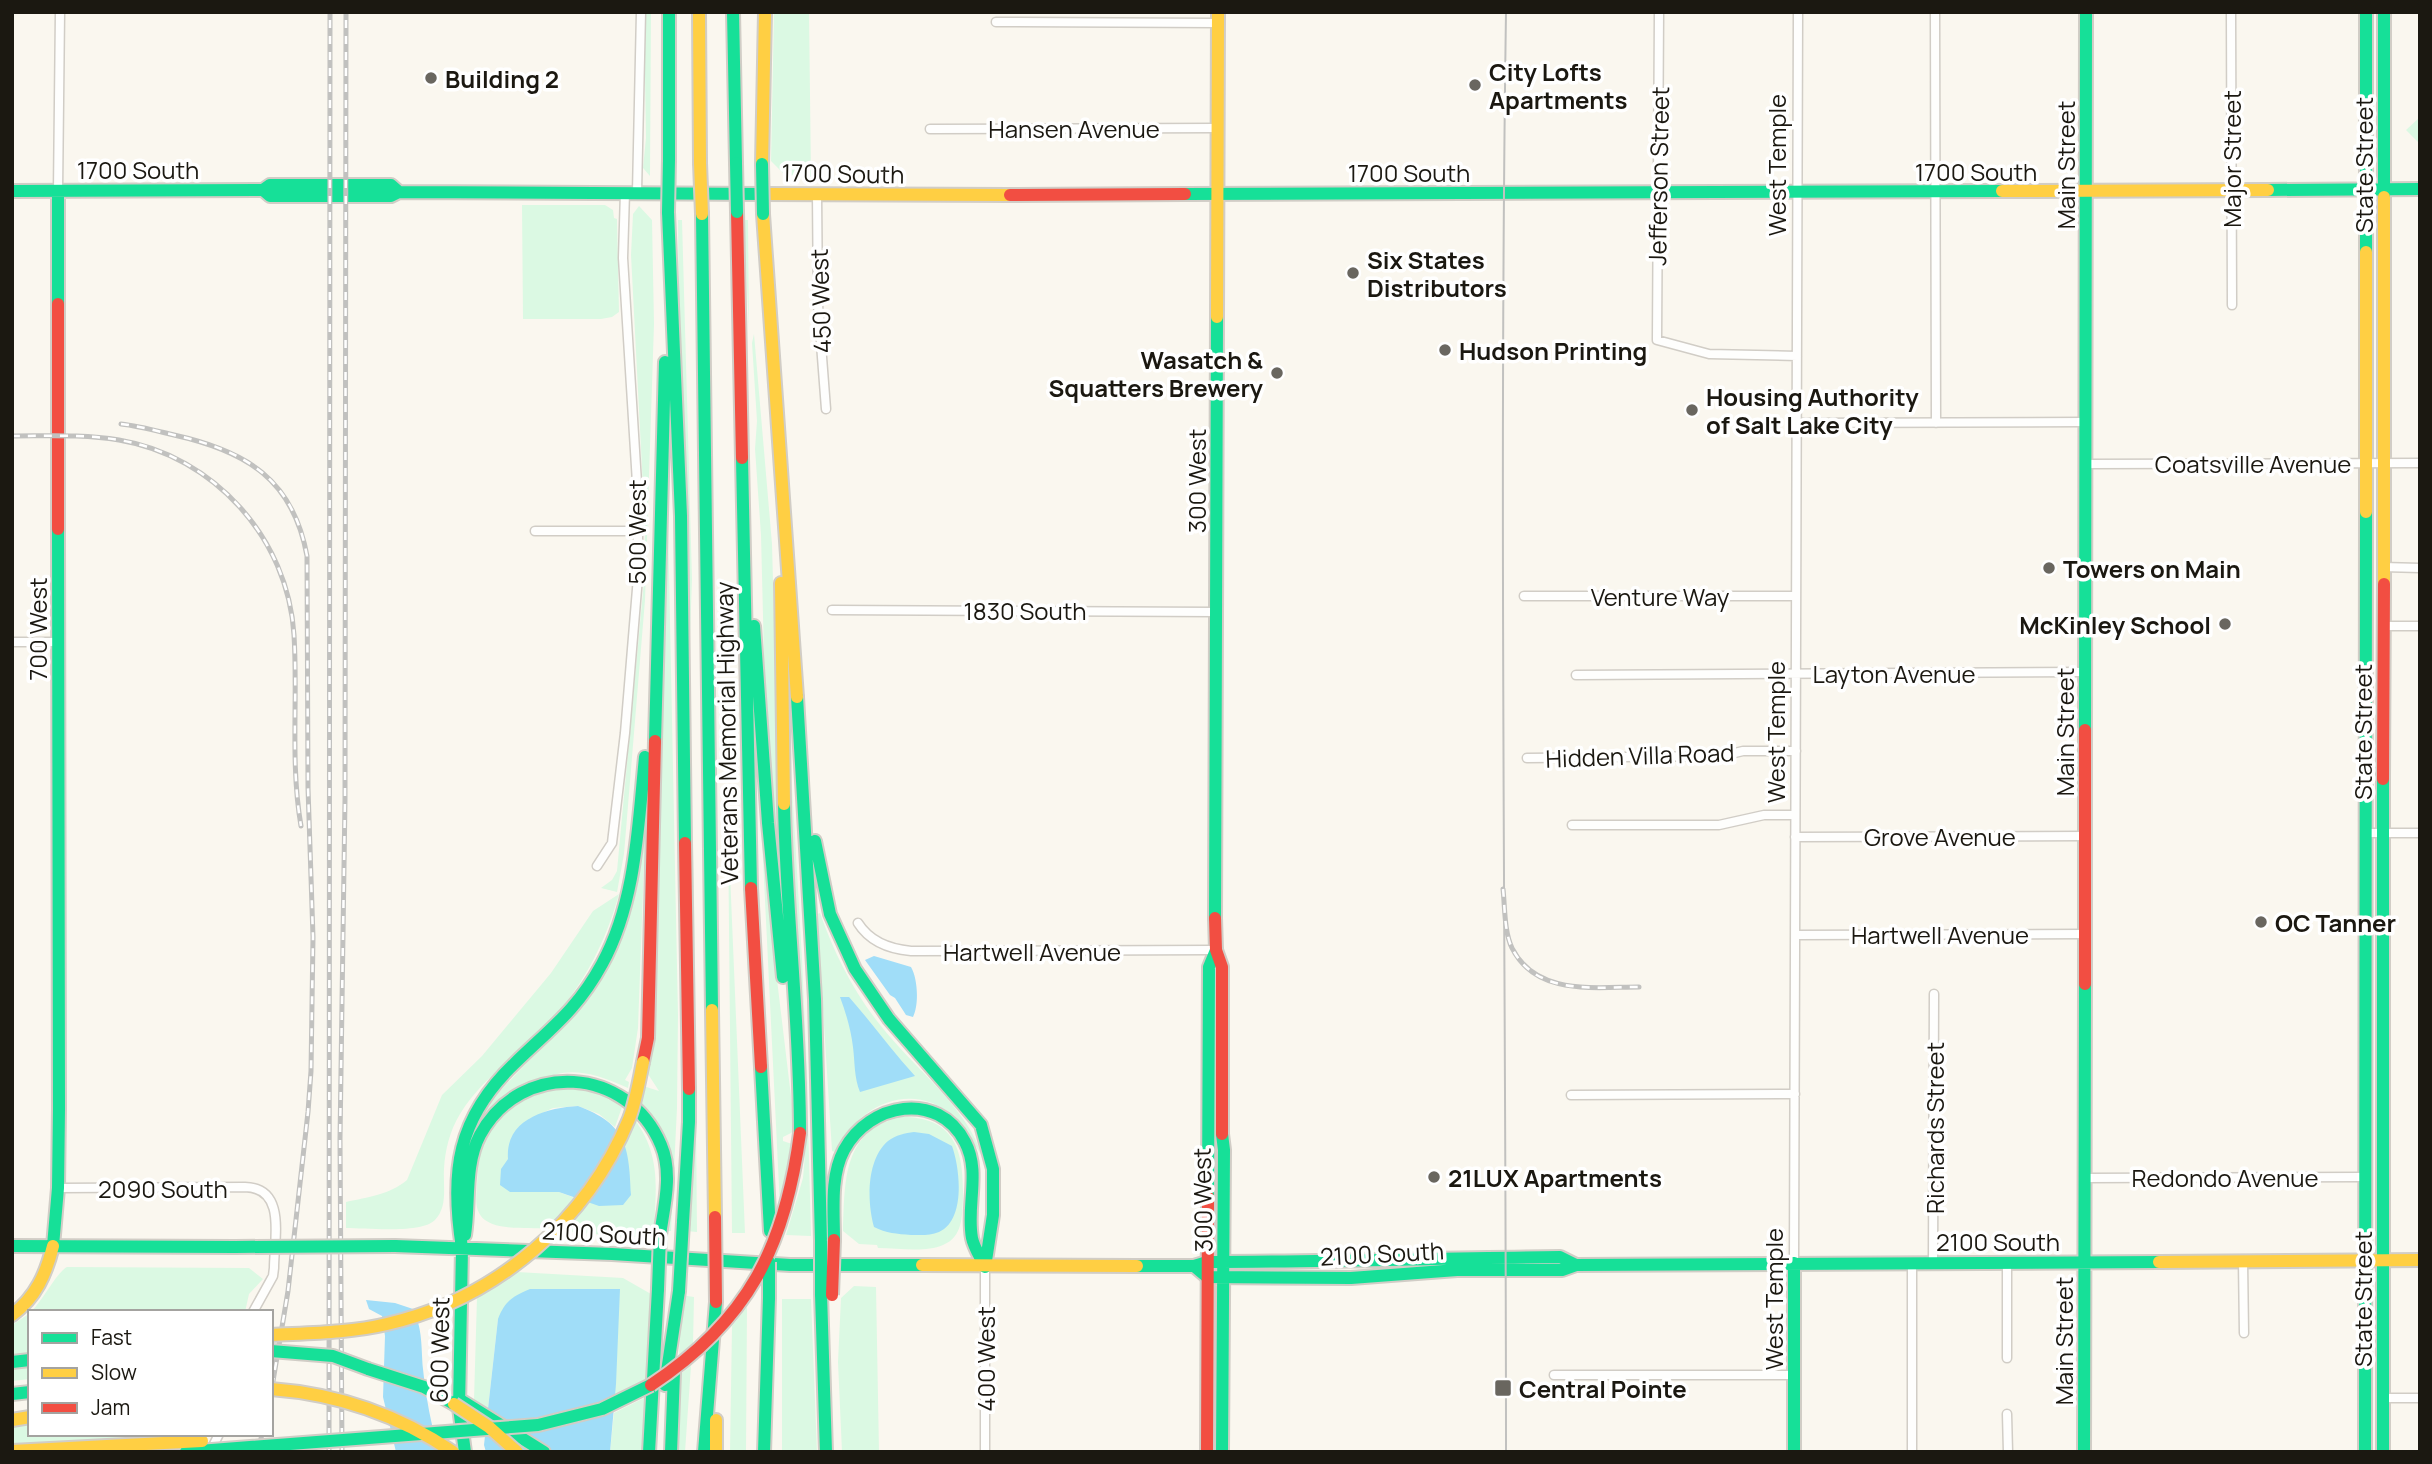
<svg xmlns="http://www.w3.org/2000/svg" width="2432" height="1464" viewBox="0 0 2432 1464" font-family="Manrope,sans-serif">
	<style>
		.green { fill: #dbf9e3 }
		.water { fill: #a0ddf8 }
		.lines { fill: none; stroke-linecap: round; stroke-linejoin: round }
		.street-casing { stroke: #d1cdc6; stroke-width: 11 }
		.fast-casing { stroke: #d1cdc6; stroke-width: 16 }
		.slow-casing { stroke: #d1cdc6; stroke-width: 16 }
		.jam-casing { stroke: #d1cdc6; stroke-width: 16 }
		.street { stroke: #fefefd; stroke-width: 8 }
		.fast { stroke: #16e098; stroke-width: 12 }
		.slow { stroke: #ffcf43; stroke-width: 12 }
		.jam { stroke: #f24e42; stroke-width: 12 }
		.tram { stroke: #c1c1bf; stroke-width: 2 }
		.rail-casing { stroke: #c1c1bf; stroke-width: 5 }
		.rail { stroke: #fff; stroke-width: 2.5; stroke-dasharray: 8; stroke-linecap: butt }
		.fast-bridge-casing { stroke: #d1cdc6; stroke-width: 16; stroke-linecap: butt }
		.slow-bridge-casing { stroke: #d1cdc6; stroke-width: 16; stroke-linecap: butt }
		.jam-bridge-casing { stroke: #d1cdc6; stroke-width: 16; stroke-linecap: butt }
		.fast-bridge { stroke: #16e098; stroke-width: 12 }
		.slow-bridge { stroke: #ffcf43; stroke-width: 12 }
		.jam-bridge { stroke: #f24e42; stroke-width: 12 }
		.poi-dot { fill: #69665f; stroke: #fff; stroke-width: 2.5 }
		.labels { text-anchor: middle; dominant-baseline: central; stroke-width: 7; stroke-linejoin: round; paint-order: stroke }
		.poi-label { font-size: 24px; font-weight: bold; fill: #1b1811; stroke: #fff; text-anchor: start }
		.street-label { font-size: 24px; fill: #1b1811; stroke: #fff }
	</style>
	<rect width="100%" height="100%" fill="#faf7ef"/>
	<path class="green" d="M644 12H651L650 176 643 168 646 138Z
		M774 12H809L811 177 785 175 771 161Z
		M2420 117V141L2418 142 2406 130Z
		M522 205H605L613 210 614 218 617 219 619 312 612 317 601 319H523Z
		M639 206 652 220 654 324 645 600 624 854 617 892 601 888 612 880 617 871 644 581 645 526 631 255 633 214Z
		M678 220H682L692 579 689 664 694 895 697 1232 686 1231Z
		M744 220H748L749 331Z
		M754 334 772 544 781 878 776 880 765 698 761 535 755 449 757 421 752 343Z
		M668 522 678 1015 677 1108 671 1231H666L668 1176 637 1096 640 1085 659 1091 644 1068Z
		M758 757 775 963 793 1113V1132L783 1137V1141L792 1144 787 1178 780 1207Z
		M647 783 638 1028 632 1068 625 1080 629 1082 628 1088C557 1055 542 1078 484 1119L481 1118 499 1092 548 1040 610 954Z
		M792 785 802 959 808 1095 793 912Z
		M728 825 745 1233H732Z
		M619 894C604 949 576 999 534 1038 508 1062 479 1083 460 1114 450 1130 445 1150 444 1169 443 1187 448 1206 435 1220 421 1234 366 1228 346 1228V1202C368 1197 389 1195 407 1180L442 1095 482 1056 551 973 593 911Z
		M820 913C834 953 854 993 881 1026 912 1066 968 1108 982 1156 973 1144 969 1128 955 1117 911 1079 858 1105 835 1152L832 1151 817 914Z
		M569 1088 597 1093 622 1107 615 1127 599 1114 578 1106 553 1108 529 1119 508 1159 510 1192H559L575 1198 548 1229C530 1227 500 1231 485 1220 474 1212 476 1197 477 1185 478 1175 477 1162 480 1153 493 1108 527 1093 569 1088Z
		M902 1117C956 1117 964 1152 963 1198 962 1216 963 1237 943 1245 925 1253 898 1248 878 1248L877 1245 859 1244 843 1231C845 1182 842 1129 902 1117Z
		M808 1119 811 1236 786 1235 803 1178Z
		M635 1120C661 1156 656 1187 654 1229L639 1237H628L561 1231Z
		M67 1267 249 1268 263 1279 249 1294 245 1312H31C43 1300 57 1272 67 1267Z
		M517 1272 623 1278 651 1294 649 1378 615 1396 498 1319 488 1409 474 1400 477 1297Z
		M854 1286 876 1287 879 1452H842L838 1362 841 1298Z
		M681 1295 694 1297 693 1345 679 1357Z
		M782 1299H811L817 1452H782Z
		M747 1307 746 1452H730L732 1326Z
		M30 1313V1356L12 1354V1325Z
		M691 1366 685 1452H673L678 1376Z
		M30 1367V1379L12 1381V1370Z
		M648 1396 643 1452H610L614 1413Z
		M30 1424V1434H208L12 1446V1427Z"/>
	<path class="water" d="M874 956 911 967C918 979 919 1005 913 1017L906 1015 895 998 890 995 865 960Z
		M840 997H849C872 1023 892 1051 915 1076L860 1092C854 1077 855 1063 853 1047 851 1030 846 1013 840 997Z
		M578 1106C627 1124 629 1147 631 1195L623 1205 599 1206 559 1192H510L500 1185 501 1169 508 1159C505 1119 546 1108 578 1106Z
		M914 1132 929 1134 952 1146C960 1168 966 1220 939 1232 930 1236 920 1235 911 1235 897 1234 886 1233 874 1227 867 1202 866 1160 888 1141 896 1135 905 1133 914 1132Z
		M530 1289H620L616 1384 610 1452H486L484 1445 498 1319C505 1301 513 1296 530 1289Z
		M366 1300 395 1303 413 1309C423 1330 421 1347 423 1369 426 1398 431 1424 439 1452H396L383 1397 385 1336 382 1316 369 1309Z"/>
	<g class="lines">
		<defs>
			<path id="street" d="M1659 12 1657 340 1709 354 1797 356
				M1935 12 1936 423
				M2231 12 2232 305
				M996 22 1218 23
				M930 129 1217 128
				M58 191 60 12
				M637 192 641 12
				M817 194 818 305 826 409
				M1797 423 2086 422
				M2086 464 2420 463
				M535 531H638
				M2383 567 2420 568
				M1524 596H1796
				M832 610 1217 612
				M2383 626H2420
				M12 642H58
				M1576 675 2085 672
				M1527 758 1722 756 1743 751H1796
				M1572 825H1719L1764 815H1795
				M2365 833H2420
				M1795 837 2085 836
				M597 866 612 843 625 733 638 577V499L623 258 625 192
				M858 923C870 942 889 949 911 951L1216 950
				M1795 935 2085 934
				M1571 1095 1795 1094
				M2085 1178 2365 1177
				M58 1188 245 1187C287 1188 274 1239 274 1268L273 1276 253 1312
				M2243 1261 2244 1333
				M1794 1263 1798 12
				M1933 1263 1934 994
				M985 1267V1452
				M2007 1358V1262
				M1554 1375H1794
				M2383 1398H2420
				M2007 1414 2008 1452
				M211 1450 219 1434
				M1912 1452V1263"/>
			<path id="fast" d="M669 12V160
				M733 12 736 163
				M263 190 270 196H391L399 192 764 194
				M2268 190 2420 189
				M12 191 263 190 270 185H391L399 192
				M58 191V304
				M1185 194 2002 191
				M2384 197V12
				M668 212 681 516 685 843
				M702 214 712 1010
				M2366 252V12
				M742 458 751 888
				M754 626 768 823 783 977
				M797 697 815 999 821 1241
				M2085 730 2086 12
				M655 741 665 362
				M784 804C786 914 800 1023 800 1133
				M815 841 830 914 855 969 889 1019 981 1125 993 1169V1215L985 1267
				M1215 918 1217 317
				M761 1067 770 1231
				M1222 1134 1224 1150 1222 1452
				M1208 1197 1209 967 1216 950
				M683 1222 689 1122V1089
				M465 1235C470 1203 464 1165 480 1135 521 1059 628 1066 661 1145 673 1173 664 1207 660 1235
				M834 1240C834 1211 830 1176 844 1150 869 1103 938 1090 965 1142 981 1172 966 1206 972 1238 974 1248 981 1258 985 1267
				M12 1246 235 1247
				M53 1246 58 1188 59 1109 58 529
				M395 1246 612 1254 790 1265H922
				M462 1248 459 1408 465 1452
				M462 1248C450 1172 457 1118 515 1063 551 1028 577 1010 602 964 636 902 638 826 645 757
				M1794 1263V1452
				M1137 1266H1194L1207 1262C1325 1262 1442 1258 1560 1257L1576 1265
				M1194 1266 1207 1277 1351 1278 1457 1270H1562L1576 1265 2159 1262
				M821 1294 826 1452
				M368 1369 424 1387 454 1404
				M665 1385 679 1291
				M12 1394 30 1392
				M459 1399 544 1452
				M649 1452 658 1289
				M671 1452 674 1373
				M704 1452 716 1302
				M764 1452 769 1298
				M2084 1452 2085 984
				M2365 1452 2366 512
				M2383 1452V779"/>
			<path id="slow" d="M699 12 700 163
				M762 164 765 12
				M2002 191 2268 190
				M764 194 1010 195
				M763 214 797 697
				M1217 317 1218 12
				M2366 512V252
				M781 583 784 804
				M2384 584V197
				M712 1010 715 1217
				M2159 1262 2420 1260
				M922 1265 1137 1266
				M12 1315C36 1297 46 1274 53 1246
				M12 1420 30 1417
				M716 1420V1452"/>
			<path id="jam" d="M1010 195 1185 194
				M737 212 742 458
				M58 304V529
				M2383 779 2384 584
				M685 843 689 1089
				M751 888 761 1067
				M1215 918 1216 950 1222 967V1134
				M2085 984V730
				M643 1062 648 1038 655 741
				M1207 1452 1208 1197"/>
		</defs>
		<use href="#street" class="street-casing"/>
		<use href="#fast" class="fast-casing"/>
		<use href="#slow" class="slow-casing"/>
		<use href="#jam" class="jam-casing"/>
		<use href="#street" class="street"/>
		<use href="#fast" class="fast"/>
		<use href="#slow" class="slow"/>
		<use href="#jam" class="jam"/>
		<path class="tram" d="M1506 12C1499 492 1506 972 1506 1452"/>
		<defs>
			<path id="rail" d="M121 424C139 426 157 431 174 435 246 451 293 479 307 556L308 788 313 937 311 1071 308 1112 288 1291 271 1393
				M12 436C47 436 84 434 119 440 214 456 288 538 294 635 298 699 290 762 301 826
				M1503 889C1505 907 1504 931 1512 948 1536 996 1594 987 1639 987
				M258 1452 262 1434
				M329 1452 330 12
				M342 1452 340 1139 345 799 346 12"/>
		</defs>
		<use href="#rail" class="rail-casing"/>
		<use href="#rail" class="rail"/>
		<defs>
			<path id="fast-bridge" d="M736 163 737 212
				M762 164 763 214
				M668 212 669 160
				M821 1241V1294
				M235 1247 395 1246
				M769 1262V1298
				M658 1289 660 1235
				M679 1291 683 1222
				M271 1351 333 1356 368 1369
				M12 1362 30 1360
				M186 1452 538 1425 602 1409 651 1385"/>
			<path id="slow-bridge" d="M700 163 702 214
				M271 1335C310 1333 349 1333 387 1324 496 1299 587 1221 629 1119 636 1101 639 1081 643 1062
				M271 1389C338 1394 397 1414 453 1452
				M454 1404 489 1427 517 1452
				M12 1451 202 1441"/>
			<path id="jam-bridge" d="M715 1217 716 1302
				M832 1295 834 1240
				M651 1385C748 1321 785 1247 800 1133"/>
		</defs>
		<use href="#fast-bridge" class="fast-bridge-casing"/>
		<use href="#slow-bridge" class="slow-bridge-casing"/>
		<use href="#jam-bridge" class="jam-bridge-casing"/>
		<use href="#fast-bridge" class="fast-bridge"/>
		<use href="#slow-bridge" class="slow-bridge"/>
		<use href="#jam-bridge" class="jam-bridge"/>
	</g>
	<g class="poi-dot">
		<circle cx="431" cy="78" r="7"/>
		<circle cx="1475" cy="85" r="7"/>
		<circle cx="1353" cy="273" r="7"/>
		<circle cx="1445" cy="350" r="7"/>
		<circle cx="1277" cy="373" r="7"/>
		<circle cx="1692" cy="410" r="7"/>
		<circle cx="2049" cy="568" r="7"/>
		<circle cx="2225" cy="624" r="7"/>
		<circle cx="2261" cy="922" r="7"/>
		<circle cx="1434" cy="1177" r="7"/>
		<rect x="1494" y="1379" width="18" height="18" rx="3.5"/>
	</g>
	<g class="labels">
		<g class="poi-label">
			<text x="1489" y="71">City Lofts<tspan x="1489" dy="28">Apartments</tspan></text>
			<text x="445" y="78">Building 2</text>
			<text x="1367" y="259">Six States<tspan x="1367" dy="28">Distributors</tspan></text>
			<text x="1459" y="350">Hudson Printing</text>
			<text x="1263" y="359" text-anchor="end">Wasatch &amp;<tspan x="1263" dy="28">Squatters Brewery</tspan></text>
			<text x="1706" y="396">Housing Authority<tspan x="1706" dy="28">of Salt Lake City</tspan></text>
			<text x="2063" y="568">Towers on Main</text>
			<text x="2211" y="624" text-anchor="end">McKinley School</text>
			<text x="2275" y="922">OC Tanner</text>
			<text x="1448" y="1177">21LUX Apartments</text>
			<text x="1519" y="1388">Central Pointe</text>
		</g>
		<g class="street-label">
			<text x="1074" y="128">Hansen Avenue</text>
			<text transform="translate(2231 159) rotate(-90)">Major Street</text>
			<text transform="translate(1776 165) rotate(-90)">West Temple</text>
			<text transform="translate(2065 165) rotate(-90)">Main Street</text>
			<text transform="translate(2363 165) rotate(-90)">State Street</text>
			<text x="138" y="169">1700 South</text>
			<text x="1976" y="171">1700 South</text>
			<text x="1409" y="172">1700 South</text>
			<text transform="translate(843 173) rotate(1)">1700 South</text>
			<text transform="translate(1658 176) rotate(-89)">Jefferson Street</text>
			<text transform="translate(820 301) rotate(-92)">450 West</text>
			<text x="2253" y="463">Coatsville Avenue</text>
			<text transform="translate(1196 481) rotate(-90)">300 West</text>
			<text transform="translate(636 532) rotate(-90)">500 West</text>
			<text x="1660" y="596">Venture Way</text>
			<text x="1025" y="610">1830 South</text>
			<text transform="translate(37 629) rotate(-90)">700 West</text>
			<text x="1894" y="673">Layton Avenue</text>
			<text transform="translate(1775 732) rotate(-90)">West Temple</text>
			<text transform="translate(2064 732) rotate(-90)">Main Street</text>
			<text transform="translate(2362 732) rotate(-90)">State Street</text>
			<text transform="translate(726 733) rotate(-91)">Veterans Memorial Highway</text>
			<text transform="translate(1640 755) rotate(-2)">Hidden Villa Road</text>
			<text x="1940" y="836">Grove Avenue</text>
			<text x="1940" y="934">Hartwell Avenue</text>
			<text x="1032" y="951">Hartwell Avenue</text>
			<text transform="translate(1934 1128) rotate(-90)">Richards Street</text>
			<text x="2225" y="1177">Redondo Avenue</text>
			<text x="163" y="1188">2090 South</text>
			<text transform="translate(1202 1200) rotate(-91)">300 West</text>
			<text transform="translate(604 1233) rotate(3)">2100 South</text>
			<text x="1998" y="1241">2100 South</text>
			<text transform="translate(1382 1253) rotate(-3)">2100 South</text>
			<text transform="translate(1773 1299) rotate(-90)">West Temple</text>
			<text transform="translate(2362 1299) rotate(-90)">State Street</text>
			<text transform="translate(2063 1341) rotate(-90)">Main Street</text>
			<text transform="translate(439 1350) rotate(-89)">600 West</text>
			<text transform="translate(985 1359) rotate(-90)">400 West</text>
		</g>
	</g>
	<rect width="2432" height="1464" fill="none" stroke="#1b1811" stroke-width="28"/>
	<rect x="28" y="1310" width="245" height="126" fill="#ffffff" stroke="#a4a3a0" stroke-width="2"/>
	<rect x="42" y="1333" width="35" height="10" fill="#16e098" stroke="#a4a3a0" stroke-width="2"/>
	<text x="91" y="1345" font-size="21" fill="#1b1811">Fast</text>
	<rect x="42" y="1368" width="35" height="10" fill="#ffcf43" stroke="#a4a3a0" stroke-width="2"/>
	<text x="91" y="1380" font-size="21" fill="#1b1811">Slow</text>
	<rect x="42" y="1403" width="35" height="10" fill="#f24e42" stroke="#a4a3a0" stroke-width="2"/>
	<text x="91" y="1415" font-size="21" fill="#1b1811">Jam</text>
</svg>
